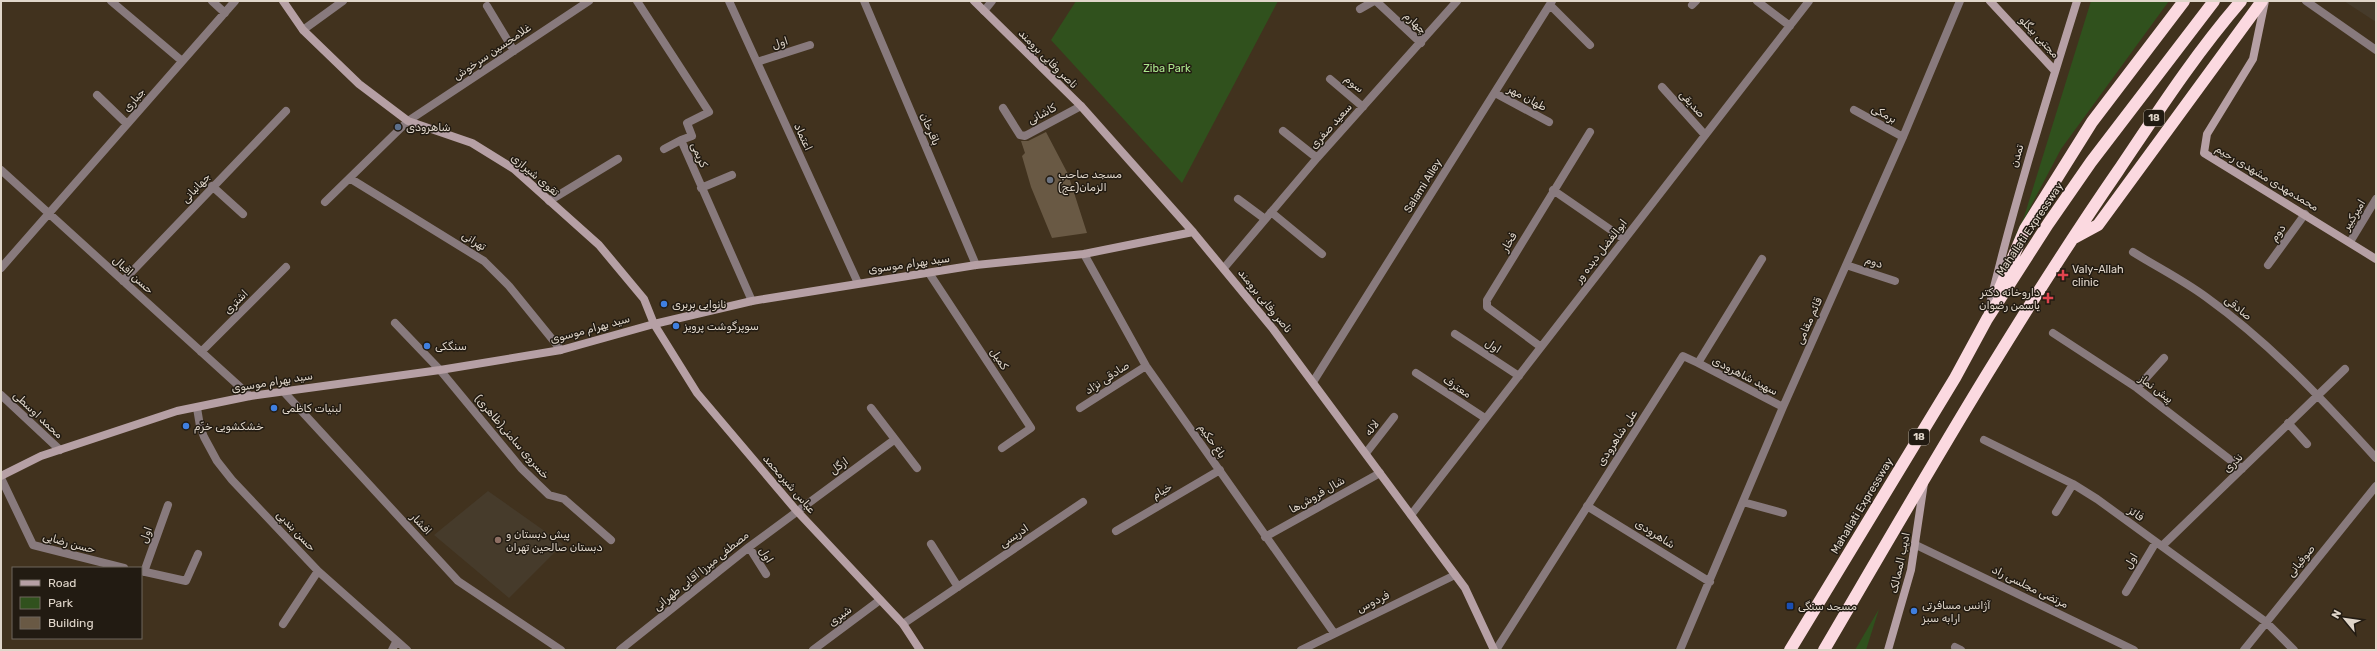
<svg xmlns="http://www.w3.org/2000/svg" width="2377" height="651" viewBox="0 0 2377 651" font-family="Rubik,Vazirmatn,sans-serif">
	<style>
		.education { fill: #463b2b }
		.green { fill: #30511d }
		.building { fill: #695944 }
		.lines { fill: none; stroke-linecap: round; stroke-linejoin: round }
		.street { stroke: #887a7d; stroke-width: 8 }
		.secondary { stroke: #b6a0a5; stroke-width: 8 }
		.highway { stroke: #fbd9e0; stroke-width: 12 }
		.service-dot { fill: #5c6f8a; stroke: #221b12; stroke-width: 1.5 }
		.worship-dot { fill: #6b7280; stroke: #221b12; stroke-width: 1.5 }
		.health-dot { fill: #e0444e; stroke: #221b12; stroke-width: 1.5 }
		.shop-dot { fill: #3f7fe0; stroke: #221b12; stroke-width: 1.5 }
		.education-dot { fill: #8d6e63; stroke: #221b12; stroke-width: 1.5 }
		.transit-dot { fill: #1a4fb4; stroke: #221b12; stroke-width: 1.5 }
		.labels { text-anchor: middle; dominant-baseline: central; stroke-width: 3; stroke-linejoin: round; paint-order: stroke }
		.shield { fill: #221b12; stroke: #a79e93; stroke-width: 1 }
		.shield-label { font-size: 10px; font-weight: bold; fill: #e0d6ca }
		.street-label { font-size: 11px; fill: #e0d6ca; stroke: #221b12 }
		.park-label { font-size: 11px; fill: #abe78d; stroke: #221b12 }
		.poi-label { font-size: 11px; fill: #e0d6ca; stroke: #221b12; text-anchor: start }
	</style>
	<rect width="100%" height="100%" fill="#41321e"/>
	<path class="education" d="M2344 1H2376V22Z
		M488 491 563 544 509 598 434 535Z"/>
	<path class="green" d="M1076 1H1278L1182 183 1051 40Z
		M2091 1H2169L2061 149 2011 244 2024 217Z
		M1879 609 1866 650H1855Z"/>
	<path class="building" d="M1046 132 1068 174 1087 233 1052 238 1031 187 1022 156 1025 153 1021 141H1028Z"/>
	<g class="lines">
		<path class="street" d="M111 1 182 61
			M212 1 225 13
			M637 1 709 112 687 123 692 136 681 140 752 301
			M729 1 858 283
			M864 1 976 265
			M1376 1 1421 43
			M1757 1 1790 26
			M2306 1 2376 50
			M1550 5 1590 45
			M1692 5 1696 1
			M487 6 514 51
			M1360 9 1374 1
			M984 11 992 1
			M303 30 343 1
			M757 62 810 45
			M1330 79 1363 107
			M1662 87 1705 135
			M1495 93 1549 122
			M97 95 127 124
			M1003 108 1020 135 1025 136 1081 106
			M1854 110 1903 137
			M1283 131 1317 158
			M664 149 681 140
			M1 170 250 396
			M351 179 484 261 509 286 561 350
			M212 186 243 214
			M701 188 732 175
			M1553 190 1624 239
			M1238 199 1265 219
			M549 201 618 159
			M325 202 408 121 589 1
			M1271 212 1322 254
			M2350 242 2376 199
			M2133 252C2157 267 2183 280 2206 297 2270 343 2323 400 2376 458
			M1084 254 1146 366 1334 633
			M1846 265 1895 281
			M2268 265 2305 214
			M1 268 235 1
			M1224 268 1317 158 1457 1
			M929 273 1031 428 1002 448
			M123 281 286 111
			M395 323 440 370 521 468 549 495 564 499 611 540
			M2053 333 2137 388 2242 469
			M1455 334 1519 376
			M1541 347 1487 307V300L1590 132
			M201 352 286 267
			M1698 363 1783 407
			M1416 373 1485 418
			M1313 382 1552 1
			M2137 388 2164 358
			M283 391 458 581 561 650
			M1 395 60 450
			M197 408 200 426 204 437 217 461 232 480 318 571 407 650
			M871 408 917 468
			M1080 408 1146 366
			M2288 423 2307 444
			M1984 440 2073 484 2097 499 2266 622 2294 650
			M1366 453 1394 417
			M1 478 33 545 124 568
			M1743 502 1783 513
			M1587 506 1710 582
			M2056 512 2073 484
			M1411 515 1809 1
			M1116 531 1220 470
			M1265 537 1380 473
			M931 544 958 587
			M1916 545 2134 650
			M2162 546 2345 369
			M749 547 766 574
			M141 571 186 581 198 554
			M144 572 168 505
			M2126 592 2156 542
			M283 624 318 571
			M903 624 1083 502
			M1955 647 1961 650
			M392 650 396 642
			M620 650 749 547 894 440
			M813 650 880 600
			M1301 650 1455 575
			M1496 650 1683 356 1698 363 1762 259
			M1680 650 1783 407 1903 137 1960 1
			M2244 650 2376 486"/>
		<path class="secondary" d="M283 1 303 30 359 84 408 121 472 143 514 169 599 245 644 299 654 324 697 393 796 510 903 624 920 650
			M974 1 1081 106 1193 232 1273 329 1465 588 1494 650
			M1990 1 2055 71
			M2265 1 2253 59 2207 134 2204 153 2376 259
			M1988 312C2013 206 2045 104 2077 1
			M1 476 41 456 177 411 250 396 440 370 561 350 654 324 752 301 976 265 1084 254 1193 232
			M1888 650 1911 570 1924 483"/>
		<path class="highway" d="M2074 238 2098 225 2262 1
			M2000 288 2025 229 2092 122 2184 1
			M1790 650 1955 378 1987 319 2048 224 2091 162 2214 1
			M1824 650C1919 488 2012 325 2118 171 2157 113 2195 54 2241 1"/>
	</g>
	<circle class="service-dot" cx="398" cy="127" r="4"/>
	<circle class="worship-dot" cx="1050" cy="180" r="4"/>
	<g class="health-dot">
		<path d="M2061 269h4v4h4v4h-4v4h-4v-4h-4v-4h4z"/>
		<path d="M2046 292h4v4h4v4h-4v4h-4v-4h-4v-4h4z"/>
	</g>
	<g class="shop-dot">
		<circle cx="664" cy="304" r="4"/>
		<circle cx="676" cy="326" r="4"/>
		<circle cx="427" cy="346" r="4"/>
		<circle cx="274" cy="408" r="4"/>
		<circle cx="186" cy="426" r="4"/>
		<circle cx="1914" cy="611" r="4"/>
	</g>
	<circle class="education-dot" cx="498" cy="540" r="4"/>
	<rect class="transit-dot" x="1786" y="602" width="8" height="8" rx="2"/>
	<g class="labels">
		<g class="shield">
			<rect x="2144" y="110" width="20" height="16" rx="3"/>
			<rect x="1909" y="429" width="20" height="16" rx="3"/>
		</g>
		<g class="shield-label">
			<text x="2154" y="118">18</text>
			<text x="1919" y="437">18</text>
		</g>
		<g class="street-label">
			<text transform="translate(1415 23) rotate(44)">چهارم</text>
			<text transform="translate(2039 37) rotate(47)">مجتبی بیگلو</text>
			<text transform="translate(780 43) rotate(-18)">اول</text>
			<text transform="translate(492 52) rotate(-34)">غلامحسین سرخوش</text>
			<text transform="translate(1048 59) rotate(45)">ناصر وفایی برومند</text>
			<text transform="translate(1354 84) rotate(39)">سوم</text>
			<text transform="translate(1527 98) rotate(28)">طهان مهر</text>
			<text transform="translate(134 100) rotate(-49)">جباری</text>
			<text transform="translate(1692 104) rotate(48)">صدیقی</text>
			<text transform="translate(1042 114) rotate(-28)">کاشانی</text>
			<text transform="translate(1884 114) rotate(28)">برمکی</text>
			<text transform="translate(1331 126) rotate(-48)">سعید صفری</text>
			<text transform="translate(930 129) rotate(67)">باقرخان</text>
			<text transform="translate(803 137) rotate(65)">اعتماد</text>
			<text transform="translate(699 155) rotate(67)">کریمی</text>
			<text transform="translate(2017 156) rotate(-74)">تمدن</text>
			<text transform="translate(535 175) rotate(40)">تقوی شیرازی</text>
			<text transform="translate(2267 178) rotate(31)">محمدمهدی مشهدی رحیم</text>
			<text transform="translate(1423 186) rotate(-58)">Salami Alley</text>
			<text transform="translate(196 188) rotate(-47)">جهانبانی</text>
			<text transform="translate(2354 215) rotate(-59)">امیرکبیر</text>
			<text transform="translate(2030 229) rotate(-56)">Mahallati Expressway</text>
			<text transform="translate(2278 233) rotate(-54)">دوم</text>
			<text transform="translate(474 241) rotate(32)">تهرانی</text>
			<text transform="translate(1509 242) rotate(-59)">فخار</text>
			<text transform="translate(1601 251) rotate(-52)">ابوالفضل دیده ور</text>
			<text transform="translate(1874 262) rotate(19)">دوم</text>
			<text transform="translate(909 264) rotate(-8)">سید بهرام موسوی</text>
			<text transform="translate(133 275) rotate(42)">حسن اقبال</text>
			<text transform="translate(1265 301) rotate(51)">ناصر وفایی برومند</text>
			<text transform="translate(236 302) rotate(-45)">اشتری</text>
			<text transform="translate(2238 308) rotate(39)">صادقی</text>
			<text transform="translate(1809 321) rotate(-66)">قائم مقامی</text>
			<text transform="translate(590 329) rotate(-15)">سید بهرام موسوی</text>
			<text transform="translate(1493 346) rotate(33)">اول</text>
			<text transform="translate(999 359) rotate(57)">کمیل</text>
			<text transform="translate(1745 376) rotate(27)">سهید شاهرودی</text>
			<text transform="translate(1107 378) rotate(-33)">صادقی نژاد</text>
			<text transform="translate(272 382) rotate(-9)">سید بهرام موسوی</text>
			<text transform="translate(1457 387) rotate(33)">معترف</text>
			<text transform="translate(2156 389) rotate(37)">پیش نماز</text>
			<text transform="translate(38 415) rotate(43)">محمد اوسطی</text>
			<text transform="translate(1372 428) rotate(-52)">لاله</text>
			<text transform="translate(512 437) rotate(49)">خسروی سامنی(طاهری)</text>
			<text transform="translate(1617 438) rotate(-57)">علی شاهرودی</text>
			<text transform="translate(1212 441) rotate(55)">باغ حکیم</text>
			<text transform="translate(2233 463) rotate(-44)">نذری</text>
			<text transform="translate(839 466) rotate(-36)">ازگل</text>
			<text transform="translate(789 484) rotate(49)">عباس شیرمحمد</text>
			<text transform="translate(1162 491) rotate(-30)">خیام</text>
			<text transform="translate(1317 495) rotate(-30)">شال فروش‌ها</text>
			<text transform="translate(1862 506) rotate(-59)">Mahallati Expressway</text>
			<text transform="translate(2136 514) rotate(36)">فائز</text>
			<text transform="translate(421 524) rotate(47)">افشار</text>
			<text transform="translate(296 531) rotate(46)">حسن بندپی</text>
			<text transform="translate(1655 534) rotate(32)">شاهرودی</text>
			<text transform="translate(146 535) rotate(-70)">اول</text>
			<text transform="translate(1014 536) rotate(-34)">ادریسی</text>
			<text transform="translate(69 543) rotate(15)">حسن رضایی</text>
			<text transform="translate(766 555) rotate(58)">اول</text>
			<text transform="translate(2131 561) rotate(-60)">اول</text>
			<text transform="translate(2301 561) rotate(-51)">صوفیانی</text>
			<text transform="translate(1900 563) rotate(-78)">ادیب الممالک</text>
			<text transform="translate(701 571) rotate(-39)">مصطفی میرزا آقایی طهرانی</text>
			<text transform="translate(2030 587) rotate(26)">مرتضی مجلسی راد</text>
			<text transform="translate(1373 602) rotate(-26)">فردوس</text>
			<text transform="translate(840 616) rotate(-37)">شیری</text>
		</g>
		<g class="park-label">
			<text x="1167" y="68">Ziba Park</text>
		</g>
		<g class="poi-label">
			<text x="406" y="127">شاهرودی</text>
			<text x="1058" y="174">مسجد صاحب<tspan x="1058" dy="13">الزمان(عج)</tspan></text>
			<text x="2072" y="269">Valy-Allah<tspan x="2072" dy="13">clinic</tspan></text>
			<text x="2040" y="292" text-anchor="end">داروخانه دکتر<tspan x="2040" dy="13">یاسمن رضوان</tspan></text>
			<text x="672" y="304">نانوایی بربری</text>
			<text x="684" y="326">سوپرگوشت پرویز</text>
			<text x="435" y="346">سنگکی</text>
			<text x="282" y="408">لبنیات کاظمی</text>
			<text x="194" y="426">خشکشویی خرّم</text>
			<text x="506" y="534">پیش دبستان و<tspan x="506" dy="13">دبستان صالحین تهران</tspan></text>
			<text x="1922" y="605">آژانس مسافرتی<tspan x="1922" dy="13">ارابه سبز</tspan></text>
			<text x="1798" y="606">مسجد سنگی</text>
		</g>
	</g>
	<rect width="2377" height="651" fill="none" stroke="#e0d6ca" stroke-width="4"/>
	<rect x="12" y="567" width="130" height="72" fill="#221b12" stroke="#6e665c"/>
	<rect x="20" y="580" width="20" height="6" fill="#b6a0a5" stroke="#6e665c"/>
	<text x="48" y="587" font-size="12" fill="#e0d6ca">Road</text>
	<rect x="20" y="597" width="20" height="12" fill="#30511d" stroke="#6e665c"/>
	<text x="48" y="607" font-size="12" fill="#e0d6ca">Park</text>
	<rect x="20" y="617" width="20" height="12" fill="#695944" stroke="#6e665c"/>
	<text x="48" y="627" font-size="12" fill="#e0d6ca">Building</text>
	<g transform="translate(2345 619) rotate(299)" stroke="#221b12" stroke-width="3" paint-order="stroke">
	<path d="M0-3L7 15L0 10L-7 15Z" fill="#e0d6ca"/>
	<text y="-6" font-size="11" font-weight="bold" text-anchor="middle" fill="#e0d6ca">N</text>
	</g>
</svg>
